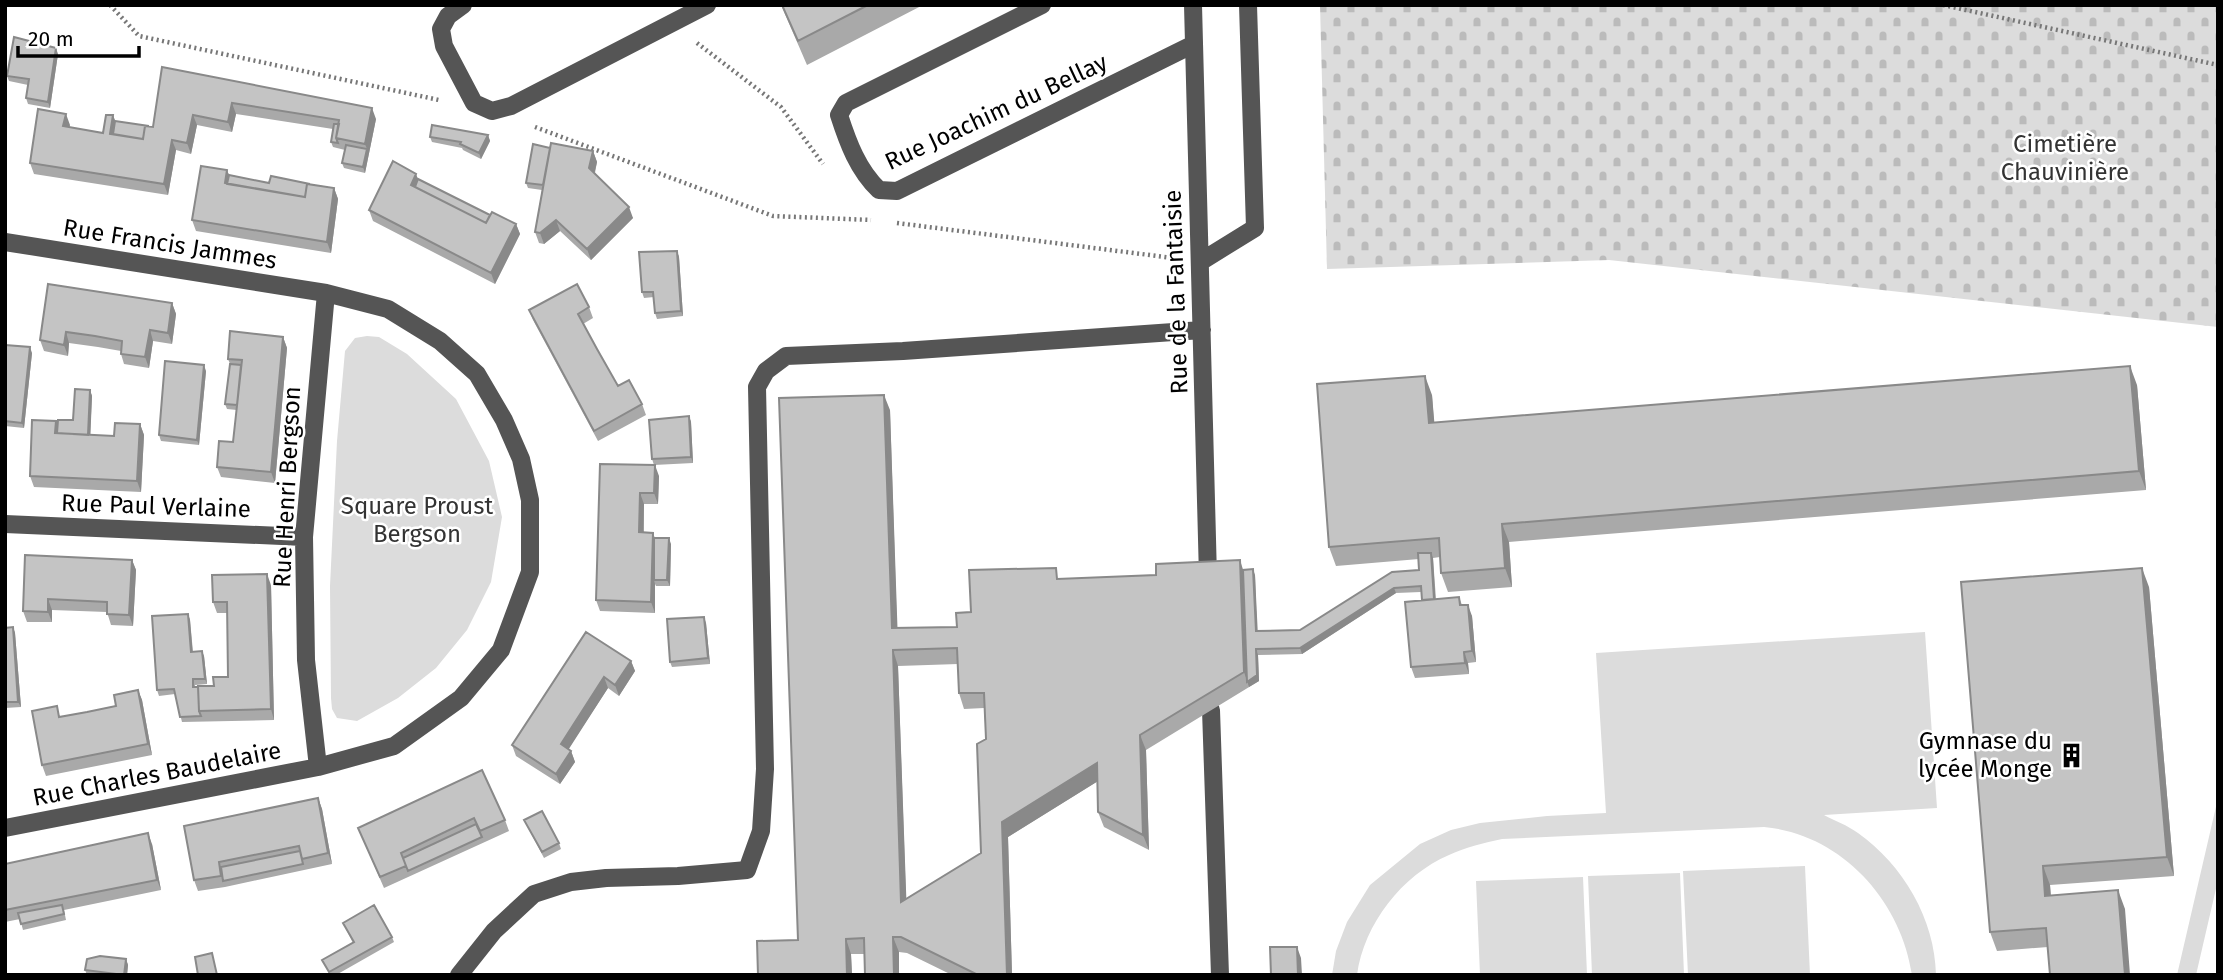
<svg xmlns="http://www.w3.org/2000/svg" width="2223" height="980" viewBox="0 0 2223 980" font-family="'Fira Sans',sans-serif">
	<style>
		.cemetery { fill: url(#cemetery-stones) }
		.park { fill: #dcdcdc }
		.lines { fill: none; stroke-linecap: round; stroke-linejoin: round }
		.path { stroke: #777; stroke-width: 4.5; stroke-dasharray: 2 3.5; stroke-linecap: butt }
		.minor { stroke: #555; stroke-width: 18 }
		.wall { fill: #a9a9a9; fill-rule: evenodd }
		.shaded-wall { fill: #898989 }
		.building { fill: #c4c4c4; stroke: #898989; stroke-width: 2; fill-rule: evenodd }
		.labels { text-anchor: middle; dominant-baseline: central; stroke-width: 5; stroke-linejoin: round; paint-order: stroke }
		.street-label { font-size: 24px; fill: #000; stroke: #fff }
		.park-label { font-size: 24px; fill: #333; stroke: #fff }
		.poi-label { font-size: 24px; fill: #000; stroke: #fff; text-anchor: end }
	</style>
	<defs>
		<pattern id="cemetery-stones" width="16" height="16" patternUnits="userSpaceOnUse" patternTransform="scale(1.75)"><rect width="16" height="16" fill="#dcdcdc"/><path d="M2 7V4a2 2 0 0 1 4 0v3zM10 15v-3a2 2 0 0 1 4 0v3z" fill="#bbb"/></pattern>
	</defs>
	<rect width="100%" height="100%" fill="#fff"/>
	<path class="cemetery" d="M1320 5H2218V327L1609 260 1327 269Z"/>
	<path class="park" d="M367 336 379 337 407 354 456 399 489 461 502 517 491 582 467 630 436 668 398 698 357 721 337 718 332 709 331 698 330 586 337 441 345 351 355 338Z
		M1925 632 1937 808 1824 815C1835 821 1847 825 1858 833 1903 865 1935 919 1936 975H1912C1901 900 1841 834 1764 827L1502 839C1484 843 1466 847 1449 855 1402 875 1364 924 1357 975H1332L1336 951 1347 922 1370 885 1420 844 1451 830 1480 823 1547 816 1606 813 1596 653Z
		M2218 798V880L2196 975H2177Z
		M1805 866 1810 975H1688L1683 871Z
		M1680 873 1684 975H1592L1588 876Z
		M1583 877 1587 975H1480L1476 881Z"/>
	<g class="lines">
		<path class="path" d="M110 5 139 36 439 100
			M1943 5 2218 65
			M697 43 781 107 823 164
			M535 127 773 216 871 220
			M897 223 1173 258"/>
		<path class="minor" d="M463 5 448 16 441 29 444 46 474 103 492 111 511 106 707 5
			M1042 5 846 103 839 115C848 143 858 170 879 190L897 191 1194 44
			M1193 5 1208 577
			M5 242 326 293 388 309 440 341 477 374 504 420 521 459 530 500V572L501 650 461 698 394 746 318 767 5 828
			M1200 262 1255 228 1248 5
			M5 524 304 537
			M1211 710 1220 975
			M318 767 306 660 304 537 326 293
			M459 975 494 931 534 894 571 882 606 878 678 876 747 870 761 831 765 769 757 387 766 371 786 356 903 351 1202 330"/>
	</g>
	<path class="wall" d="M781 5H923L807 65Z
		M58 54 50 108 28 104 26 98 28 85 9 81 7 76Z
		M162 67 376 119 365 173 344 168 342 163 345 150 333 147 331 142 333 129 236 114 232 132 197 125 191 154 176 150 168 195 34 174 30 163 70 125 69 127 103 133 113 115 115 121 153 127Z
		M488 135 490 141 481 159 463 150 462 148 432 142 430 137Z
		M550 148 593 151 597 162 595 173 633 218 591 260 560 231 544 244 539 243 535 232 542 190 528 188 526 183Z
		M227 170 229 175 269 183 310 184 334 188 338 199 331 253 196 231 192 220Z
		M418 179 490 215 516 224 520 234 495 284 373 221 369 210Z
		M677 251 679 257 683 316 657 319 655 313 654 297 644 298 642 292Z
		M48 284 172 303 176 314 172 344 153 341 149 368 124 364 121 354V351L98 347 69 343 68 356 44 351 40 340Z
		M589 307 593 318 583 324 618 386 642 404 646 415 598 441 533 320 529 310Z
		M283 337 287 348 275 483 221 477 217 467 233 442 237 410 227 409 225 404 230 364 228 359Z
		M5 345 32 353 24 428 5 426Z
		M206 371 199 445 161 441 159 435Z
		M2137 385 2146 490 1509 542 1512 587 1448 592 1441 573 1440 557 1433 558 1436 599 1459 597 1462 605 1472 616 1476 662 1468 663 1469 674 1415 678 1411 667 1422 600 1421 592 1396 593 1302 654 1258 655 1259 681 1146 750 1149 850 1104 827 1098 812V781L1008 837 1012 975H952L907 953 899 952V975H865L864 954H851L852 975H758L798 940 890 410 897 628 957 627 971 612 1060 579 1156 575 1243 570 1255 575 1257 631 1300 630 1419 570V559L1336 566 1329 547 1432 395 1434 423ZM958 664 959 693 964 709 984 708 986 739 981 853 906 899 898 666Z
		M90 390 92 396 90 435 114 436 140 424 144 435 141 492 34 487 30 476 56 421 58 425 73 420Z
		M689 416 691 422 693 463 654 465 652 459Z
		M600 464 659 476 658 504H644V533H653L654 538 671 544 670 586H656L655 584V613L600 611 596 600Z
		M132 560 136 570 133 626 111 625 107 612 52 610V622H27L23 611Z
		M271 585 274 720 182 722 175 694 159 696 157 690 188 614 190 620 193 652 204 656 207 684 195 685V687L214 686 228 677 227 613H217L213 602Z
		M2149 587 2174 876 2050 885 2051 896 2125 909 2048 947 1997 951 1990 932Z
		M706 623 710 664 672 667 670 662Z
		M13 627 15 633 21 707 5 708V628Z
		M586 632 631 661 635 671 619 696 608 688 568 749 571 751 575 762 560 784 516 756 512 745Z
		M138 690 142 700 152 755 46 776 42 765 61 717 116 706Z
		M482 770 505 820 509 831 384 888 358 828Z
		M318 798 322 809 332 864 225 887 198 891 194 880 184 826Z
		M524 820 559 843 561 849 544 858Z
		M152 844 161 890 64 910 66 920 23 930 20 919 5 922V864Z
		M343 923 392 937 394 942 336 975H330L322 960 353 943Z
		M126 959 128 965 127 975H87L85 970Z"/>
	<path class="shaded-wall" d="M56 48 58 54 50 108 48 102Z
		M232 103 236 114 232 132 228 122Z
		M372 108 376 119 365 173 363 167 367 149 365 144Z
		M66 114 70 125 67 137 63 126Z
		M113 115 117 126 115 139 110 134Z
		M193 115 197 125 191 154 187 143Z
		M488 135 490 141 481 159 479 153Z
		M172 140 176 150 168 195 164 184Z
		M593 151 597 162 593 179 589 168Z
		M227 170 231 181 229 189 225 183Z
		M416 174 420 184 417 192 411 185Z
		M334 188 338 199 331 253 327 242Z
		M629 207 633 218 591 260 587 249Z
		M556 220 560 231 544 244 540 233Z
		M516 224 520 234 495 284 491 273Z
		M677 251 679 257 683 316 681 311Z
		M172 303 176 314 172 344 168 333Z
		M150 330 153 341 149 368 145 357Z
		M66 332 69 343 68 356 64 345Z
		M283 337 287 348 275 483 271 472Z
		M30 347 32 353 24 428 22 423Z
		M204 365 206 371 199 445 197 440Z
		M2130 366 2137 385 2146 490 2139 471Z
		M1425 376 1432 395 1436 442 1429 423Z
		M90 390 92 396 90 445 88 440Z
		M884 395 890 410 898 643 892 628Z
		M689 416 691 422 693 463 691 457Z
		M140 424 144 435 141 492 137 481Z
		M655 465 659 476 658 504 654 493Z
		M640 493 644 504 643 543 639 532Z
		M1502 524 1509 542 1512 587 1505 568Z
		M653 533 657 544 654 580 655 584V613L651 602Z
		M669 538 671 544 670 586 667 580Z
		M1431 553 1433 558 1436 611 1434 605Z
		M132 560 136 570 133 626 129 615Z
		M1240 560 1245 576 1256 649 1258 655 1259 681 1249 687 1244 672Z
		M2142 568 2149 587 2174 876 2167 857Z
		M1253 569 1255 575 1258 637 1256 631Z
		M267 574 271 585 274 720 271 709Z
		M1394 588 1396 593 1302 654 1300 648Z
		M48 599 52 610V622L48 612Z
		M1468 605 1472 616 1476 662 1472 651Z
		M188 614 190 620 193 657 191 652Z
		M704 617 706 623 710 664 708 658Z
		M13 627 15 633 21 707 18 702Z
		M893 650 898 666 907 917 901 902Z
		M202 651 204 656 207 684 205 679Z
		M1464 652 1468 663 1469 674 1465 663Z
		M631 661 635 671 619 696 615 685Z
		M604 677 608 688 565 755 561 744Z
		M138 690 142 700 152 755 148 744Z
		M1140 735 1146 750 1149 850 1143 835Z
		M571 751 575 762 560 784 556 774Z
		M1097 763 1103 778 1008 837 1012 975H1007L1002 822Z
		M318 798 322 809 332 864 328 853Z
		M148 833 152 844 161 890 157 880Z
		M2043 866 2050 885 2052 915 2045 896Z
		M2118 890 2125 909 2130 975H2125Z
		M893 937 899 952V975H894Z
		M846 939 851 954 852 975H847Z
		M1297 947 1301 958 1302 975H1298Z
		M126 959 128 965 127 975H124Z"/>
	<path class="building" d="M782 5H868L798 41Z
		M14 37 56 48 48 102 26 98 29 79 7 76Z
		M162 67 372 108 365 144 336 138 339 120 232 103 228 122 193 115 187 143 172 140 164 184 30 163 38 109 66 114 63 126 103 133 106 115H113L110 134 143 139 145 126 153 127Z
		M115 121 149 126H145L143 139 113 134Z
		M334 124H339L336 138 338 143 331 142Z
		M432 125 488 135 479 153 460 144 461 142 430 137Z
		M551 143 593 151 589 168 629 207 587 249 556 220 540 233 535 232Z
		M533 144 550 148 543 185 526 183Z
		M346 145 367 149 363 167 342 163Z
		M393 161 416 174 411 185 486 223 492 212 516 224 491 273 369 210Z
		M201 166 227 170 225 183 305 197 307 184 334 188 327 242 192 220Z
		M229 175 269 183 271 176 310 184H307L305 197 227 184Z
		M418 179 490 215 486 223 415 187Z
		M677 251 681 311 655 313 653 292H642L639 252Z
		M48 284 172 303 168 333 150 330 145 357 121 354 122 341 95 336 66 332 64 345 40 340Z
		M577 284 589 307 578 314 597 349 618 386 629 380 642 404 594 431 529 310Z
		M230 331 283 337 271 472 217 467 219 441 233 442 242 360 228 359Z
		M5 345 30 347 22 423 5 421Z
		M165 361 204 365 197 440 159 435Z
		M230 364 241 365 237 405 225 404Z
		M2130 366 2139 471 1502 524 1505 568 1441 573 1439 538 1329 547 1317 384 1425 376 1429 423Z
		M75 389 90 390 88 435 57 433 58 420H73Z
		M884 395 892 628 957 627 956 613 971 612 969 570 1056 568 1057 579 1156 575V564L1240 560 1244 672 1140 735 1143 835 1098 812 1097 763 1002 822 1007 975H978L901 937H893L894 975H865L864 938 846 939 847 975H758L757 941 798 940 779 398ZM957 648 959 693H984L986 739 977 744 981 853 901 902 893 650Z
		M689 416 691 457 652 459 649 420Z
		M32 420 56 421 55 433 114 436 115 423 140 424 137 481 30 476Z
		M600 464 655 465 654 493H640L639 532 653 533 651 602 596 600Z
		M654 538H669L667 580H654Z
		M1418 553H1431L1434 599 1422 600 1421 586 1394 588 1300 648 1256 649 1257 675 1247 682 1243 570 1253 569 1256 631 1300 630 1392 572 1419 570Z
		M25 555 132 560 129 615 107 614V602L48 599V612L23 611Z
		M2142 568 2167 857 2043 866 2045 896 2118 890 2125 975H2050L2046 928 1990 932 1961 582Z
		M267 574 271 709 199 711 198 686H214L213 677H228L227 602H213L212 575Z
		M1459 597 1460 605H1468L1472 651 1464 652 1465 663 1411 667 1405 602Z
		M188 614 191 652 202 651 205 679H193V687H198L199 711 201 716 180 717 174 689 157 690 152 616Z
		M704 617 708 658 670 662 667 619Z
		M13 627 18 702H5V628Z
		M586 632 631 661 615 685 604 677 561 744 571 751 556 774 512 745Z
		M138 690 148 744 42 765 32 711 57 706 59 717 87 712 116 706 114 695Z
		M482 770 505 820 480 831 474 818 401 853 406 866 380 877 358 828Z
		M318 798 328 853 302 859 299 846 219 862 221 876 194 880 184 826Z
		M542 811 559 843 542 852 524 820Z
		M476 824 482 837 408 871 403 858Z
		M148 833 157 880 5 910V864Z
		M300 851 303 864 223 881 221 867Z
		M62 905 64 914 21 924 18 913Z
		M374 905 392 937 329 972 322 960 354 942 343 923Z
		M1270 947H1297L1298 975H1271Z
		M212 953 217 975H198L195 957Z
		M100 956 126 959 124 975 85 970 87 959Z"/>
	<defs>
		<symbol id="building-bare" viewBox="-9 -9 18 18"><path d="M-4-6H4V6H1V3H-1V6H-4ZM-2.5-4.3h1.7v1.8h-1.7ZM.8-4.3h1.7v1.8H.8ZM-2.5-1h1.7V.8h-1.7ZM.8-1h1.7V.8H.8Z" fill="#000" stroke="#fff" stroke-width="2.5" paint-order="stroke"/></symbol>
	</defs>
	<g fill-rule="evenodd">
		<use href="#building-bare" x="2054" y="738" width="35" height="35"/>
	</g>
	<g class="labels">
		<g class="street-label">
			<text transform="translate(996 112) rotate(-25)">Rue Joachim du Bellay</text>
			<text transform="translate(170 244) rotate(9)">Rue Francis Jammes</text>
			<text transform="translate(1176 292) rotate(-92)">Rue de la Fantaisie</text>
			<text transform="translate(287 487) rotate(-87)">Rue Henri Bergson</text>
			<text transform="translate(156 506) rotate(2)">Rue Paul Verlaine</text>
			<text transform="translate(157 774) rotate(-11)">Rue Charles Baudelaire</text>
		</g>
		<g class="park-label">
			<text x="2065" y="144">Cimetière<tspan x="2065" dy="28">Chauvinière</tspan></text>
			<text x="417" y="506">Square Proust<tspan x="417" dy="28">Bergson</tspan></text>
		</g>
		<g class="poi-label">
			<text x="2052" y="741">Gymnase du<tspan x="2052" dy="28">lycée Monge</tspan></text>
		</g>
	</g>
	<rect width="2223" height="980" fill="none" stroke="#000000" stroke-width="14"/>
	<path d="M18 46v10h121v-10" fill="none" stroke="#000000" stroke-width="3.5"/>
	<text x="28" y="46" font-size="21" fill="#000000" stroke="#ffffff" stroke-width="5" paint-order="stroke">20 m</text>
</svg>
